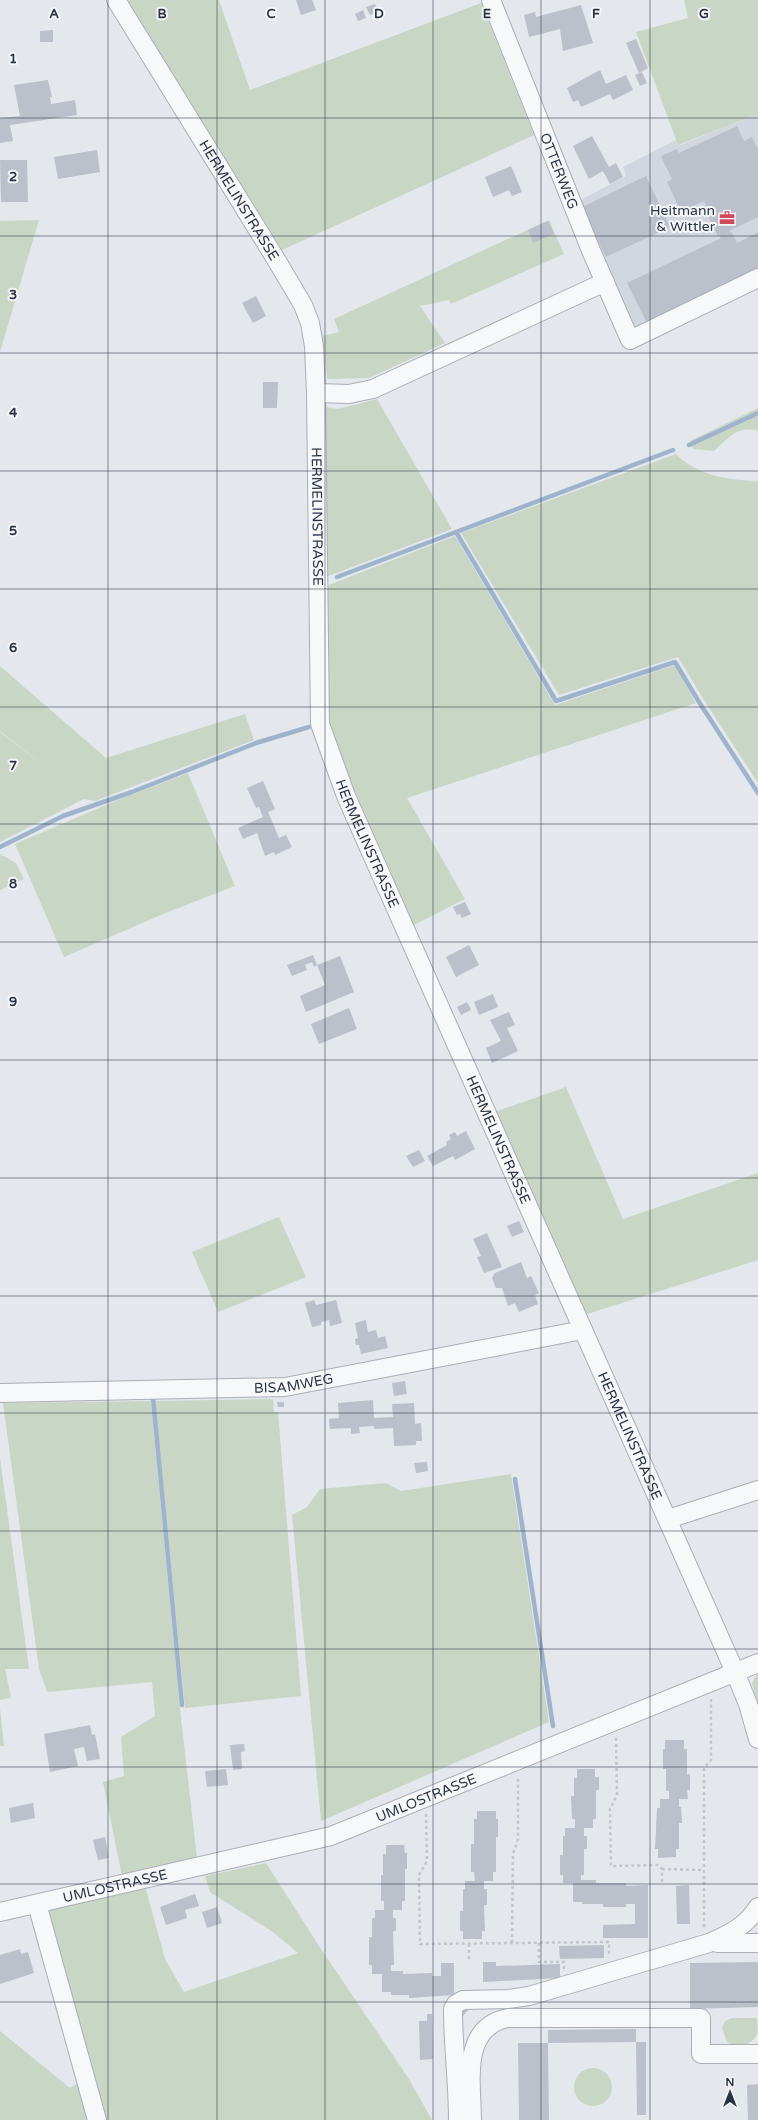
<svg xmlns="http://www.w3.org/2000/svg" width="758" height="2120" viewBox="0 0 758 2120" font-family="'Varela Round',sans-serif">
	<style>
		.built { fill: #d2d6de }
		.green { fill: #c9d6c5 }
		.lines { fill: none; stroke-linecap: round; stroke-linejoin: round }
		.stream { stroke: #9fb4cc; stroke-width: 4.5 }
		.building { fill: #bbc0ca }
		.minor-casing { stroke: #a9aeb7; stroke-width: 20 }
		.path { stroke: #c2c5cb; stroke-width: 2.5; stroke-dasharray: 3 3; stroke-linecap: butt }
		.minor { stroke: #f7f8fa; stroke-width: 18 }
		.grid { fill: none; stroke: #2b3445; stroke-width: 1; stroke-opacity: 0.55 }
		.labels { text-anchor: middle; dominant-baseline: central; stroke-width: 4; stroke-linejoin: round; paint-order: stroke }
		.street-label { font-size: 14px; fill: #2b3445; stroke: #f4f6f9 }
		.poi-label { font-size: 14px; fill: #2b3445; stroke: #f4f6f9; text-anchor: end }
		.grid-label { font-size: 13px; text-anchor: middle; font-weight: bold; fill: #2b3445; stroke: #f4f6f9; stroke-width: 4; stroke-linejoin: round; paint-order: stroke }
	</style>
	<rect width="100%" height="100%" fill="#e4e7ec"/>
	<path class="built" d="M758 114V286L637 345 577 202 626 176 623 167 676 140 678 146Z"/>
	<path class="green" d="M123 0H219L250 90 481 3 534 135 282 250Z
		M684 0H758V114L678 145 636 32 688 18Z
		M39 220 0 352V221Z
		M549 220 564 254 451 304 449 300 420 306 445 343 369 378 327 379 323 336 339 332 334 319Z
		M377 399 452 529 326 577 325 407 338 409Z
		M758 408V431C737 425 729 438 714 451L693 449 690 441Z
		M676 454C698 476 728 480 758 481V783L702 697 678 657 559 695 461 533Z
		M455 536 555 705 675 665 696 703 407 798 465 899 412 926 361 813 328 729 326 586Z
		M0 666 106 758 245 714 254 740 95 801 84 799 0 842V732L44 766 0 731Z
		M188 773 235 886 163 914 64 957 15 844 113 802Z
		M0 854 16 863 24 879 0 890Z
		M566 1087 623 1219 758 1173V1260L584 1315 494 1112Z
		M279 1217 306 1277 218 1312 192 1252Z
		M273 1399 274 1412H278L301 1696 185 1708 155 1401Z
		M151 1401 180 1709 197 1858 122 1876 103 1782 124 1776 121 1737 155 1716 152 1682 47 1692 39 1669 3 1403Z
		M0 1458 29 1669H5L11 1698 0 1700Z
		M511 1474 549 1722 321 1821 292 1515 307 1507 320 1489 386 1483 401 1491Z
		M758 1673V1707L752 1683Z
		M0 1708 4 1746H0Z
		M266 1863 319 1946 409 2079 432 2120H104L44 1911 145 1886 165 1959 184 1992 298 1953 273 1932 210 1892 205 1876Z
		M732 2018H757C757 2023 758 2029 757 2034 752 2046 737 2048 727 2042L722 2028 725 2021Z
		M0 2031 70 2088 80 2082 90 2120H0Z
		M574 2087a19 19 0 1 1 38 0a19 19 0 1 1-38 0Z"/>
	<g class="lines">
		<path class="stream" d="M689 445 758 413
			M456 532 556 701 675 662 699 702 758 793
			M337 577 673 450
			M0 847 63 816 132 792 256 743 309 727
			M153 1398 182 1705
			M515 1479 553 1726"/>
	</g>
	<path class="building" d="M296 0H312L316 10 301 15Z
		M375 4 378 12 370 15 366 7Z
		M581 5 593 43 563 51 560 29 529 37 524 15 535 12 536 17Z
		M363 10 366 18 358 21 355 14Z
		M53 30V42H40V31Z
		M636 39 648 68 639 73 626 43Z
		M600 70 606 84 626 75 633 90 613 100 610 94 581 107 578 100 573 102 567 88Z
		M642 72 647 83 640 86 635 75Z
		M48 80 52 97H50L51 104 75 100 77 115 10 125 13 141 0 143V118L20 116 14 85Z
		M737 126 744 141 752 137 758 150V217L729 231 732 233 737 243 758 232V272L648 325 627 283 721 238 719 235 718 236 707 214 709 213 704 201 681 212 667 182 672 179 661 156 677 149 679 153Z
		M592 136 609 167 616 163 623 177 610 184 603 171 589 179 573 146Z
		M97 150 100 172 58 179 54 157Z
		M0 160H27L28 202H1Z
		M511 166 522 192 512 196 509 190 493 197 485 177Z
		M646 176 670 227 606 257 582 207Z
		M548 221 554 234 533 243 528 230Z
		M256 296 266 316 253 323 242 303Z
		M263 382H278L277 408H263Z
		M263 781 275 809 268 812 279 838 286 835 292 847 275 855 274 852 265 856 257 833 243 839 238 828 263 817 259 807 256 808 247 788Z
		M465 902 471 914 462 918 460 914 457 915 453 907Z
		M469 945 479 965 456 977 446 957Z
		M313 955 317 965 340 956 354 992 306 1012 300 996 325 985 317 965 314 967 312 962 305 965 307 970 292 976 287 965Z
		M493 994 498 1007 479 1015 474 1002Z
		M467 1002 471 1010 461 1015 457 1007Z
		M349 1008 357 1029 319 1044 311 1024Z
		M509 1012 515 1025 507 1028 518 1051 492 1063 486 1048 501 1041 490 1020Z
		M466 1131 475 1149 455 1160 453 1156 433 1166 427 1156 447 1145 446 1142 451 1139 449 1135 455 1132 457 1136Z
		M419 1150 425 1161 413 1167 406 1156Z
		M519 1221 524 1232 512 1237 507 1226Z
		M487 1233 502 1267 484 1273 477 1257 481 1256 473 1239Z
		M521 1262 527 1278 531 1276 539 1293 535 1295 538 1304 519 1312 515 1303 508 1306 502 1288H496L492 1278 495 1273Z
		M314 1300 316 1305 336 1300 342 1323 330 1326 329 1320 321 1322V1325L312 1327 305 1303Z
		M366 1320 368 1332 376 1330 378 1338 385 1336 388 1348 361 1354 359 1345H356L355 1339 358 1338 355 1323Z
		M405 1381 407 1394 394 1396 392 1383Z
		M373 1400 374 1418 393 1417 392 1404 414 1403 415 1424 421 1423 422 1441H416V1445L394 1446 393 1428 374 1429V1426L359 1427 360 1433 351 1434V1428L330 1429 329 1419 339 1418 338 1403Z
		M277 1402H284V1407H278Z
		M427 1462 428 1471 416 1473 414 1463Z
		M90 1725 92 1735 95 1734 100 1759 87 1761 84 1747 74 1749 78 1766 50 1772 44 1734Z
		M665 1740H684V1749H687V1775L690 1774V1790H687L688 1799H679V1807H681L682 1823H679V1849H676V1857L658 1858V1849H655L657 1808H660V1799H669V1791H666V1769H663V1749H665Z
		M244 1744 245 1751 241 1752 242 1769 233 1770 230 1745Z
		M226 1769 228 1785 207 1787 205 1771Z
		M577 1769H595V1777H599V1790H596V1819H593V1828H584V1836H587V1849H584V1875H581V1880H596V1883H626V1886L648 1885V1938H603V1925L635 1924V1904H626V1907H603V1904H582V1902H573V1883H563V1875H560V1855H563V1836H565V1828H575V1819H572L571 1796H574V1778H577Z
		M33 1803 35 1818 11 1823 9 1808Z
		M477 1811H496V1819H498V1837H496V1872H493V1881H484V1889H487V1905H484L485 1931H482V1939H463V1931H460V1911H463V1889H465V1881H475L474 1872H471V1844H474V1819H477Z
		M105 1837 109 1858 98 1860 93 1840Z
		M386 1845H404L405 1853H407V1869H405V1901H402V1910H393V1918H396V1931H393L394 1965H391V1971H403V1974L432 1973V1976H441V1963H454V1995L409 1998V1995H391V1992H382V1974H372V1965H369V1937H372V1918H375V1910H384V1901H381V1875H383V1854H386Z
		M689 1885 690 1924H677L676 1886Z
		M195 1894 199 1906 185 1910 187 1918 166 1925 160 1907Z
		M217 1907 222 1923 207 1928 202 1912Z
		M604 1945V1958L560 1959 559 1946Z
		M20 1949 21 1954 28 1952 34 1973 0 1984V1955Z
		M483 1962H496V1966L560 1964V1978L483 1982Z
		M758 1962V2007L690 2009V1963Z
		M462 2003 469 2009 463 2016 456 2010Z
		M427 2014H432L433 2059 420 2060 419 2021H427Z
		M636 2029V2042L548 2043V2030Z
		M636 2042H646V2115H637Z
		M518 2043H548L549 2120H519Z
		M758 2084V2120H748L747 2085Z"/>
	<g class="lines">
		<defs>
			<g id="minor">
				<path id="s1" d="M116 0 277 261 303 305 310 323 314 346 316 393 320 724 346 796 735 1672 748 1704 758 1739"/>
				<path id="s2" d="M491 0 592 253 630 340 758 278"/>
				<path d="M316 393 349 394 373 389 605 282"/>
				<path id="s3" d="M0 1393 285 1387 583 1330"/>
				<path d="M668 1519 758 1490"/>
				<path d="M37 1904 97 2120"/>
				<path id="s4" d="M0 1912 331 1836 758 1663"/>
				<path d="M717 1943H758"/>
				<path d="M458 2120C458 2083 453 2047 453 2009L456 2004 463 2000 508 1999 529 1996 709 1943C730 1934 746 1926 758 1907"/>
				<path d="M472 2120C472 2084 460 2027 508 2018H701V2054H758"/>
			</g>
		</defs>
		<use href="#minor" class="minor-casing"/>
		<path class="path" d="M616 1738 617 1795 610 1809 611 1866 658 1865 662 1869V1883
			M426 1814 427 1861 419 1875 420 1944 609 1942V1955
			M662 1869 704 1870
			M704 1927V1768L711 1760V1699
			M512 1943 513 1854 518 1839V1777
			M539 1943V1962H564V1969
			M469 1944V1962"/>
		<use href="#minor" class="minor"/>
	</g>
	<path class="grid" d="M108 0V2120M217 0V2120M325 0V2120M433 0V2120M541 0V2120M650 0V2120M0 118H758M0 236H758M0 353H758M0 471H758M0 589H758M0 707H758M0 824H758M0 942H758M0 1060H758M0 1178H758M0 1296H758M0 1413H758M0 1531H758M0 1649H758M0 1767H758M0 1884H758M0 2002H758"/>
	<defs>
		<symbol id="office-bare" viewBox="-9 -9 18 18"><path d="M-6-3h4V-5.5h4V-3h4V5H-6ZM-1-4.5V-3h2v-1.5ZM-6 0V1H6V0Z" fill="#d1495b" stroke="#f4f6f9" stroke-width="2.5" paint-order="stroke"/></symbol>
	</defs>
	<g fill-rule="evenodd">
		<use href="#office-bare" x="716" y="207" width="22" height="22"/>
	</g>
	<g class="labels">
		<g class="street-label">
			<text stroke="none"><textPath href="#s2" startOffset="184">OTTERWEG</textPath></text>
			<text stroke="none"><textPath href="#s1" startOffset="235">HERMELINSTRASSE</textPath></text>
			<text stroke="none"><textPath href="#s1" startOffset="571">HERMELINSTRASSE</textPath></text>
			<text stroke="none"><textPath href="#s1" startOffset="907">HERMELINSTRASSE</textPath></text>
			<text stroke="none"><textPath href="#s1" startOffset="1231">HERMELINSTRASSE</textPath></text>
			<text stroke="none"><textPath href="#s3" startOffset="294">BISAMWEG</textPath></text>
			<text stroke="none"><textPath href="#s1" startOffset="1555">HERMELINSTRASSE</textPath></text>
			<text stroke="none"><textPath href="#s4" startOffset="442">UMLOSTRASSE</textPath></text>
			<text stroke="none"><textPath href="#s4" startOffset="118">UMLOSTRASSE</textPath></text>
		</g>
		<g class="poi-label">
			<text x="715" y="210">Heitmann<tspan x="715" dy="16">&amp; Wittler</tspan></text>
		</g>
	</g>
	<g class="grid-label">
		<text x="54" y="18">A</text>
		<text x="162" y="18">B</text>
		<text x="271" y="18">C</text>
		<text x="379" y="18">D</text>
		<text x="487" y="18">E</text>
		<text x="596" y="18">F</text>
		<text x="704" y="18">G</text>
		<text x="13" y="63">1</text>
		<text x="13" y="181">2</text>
		<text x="13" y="299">3</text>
		<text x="13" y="417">4</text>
		<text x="13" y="535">5</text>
		<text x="13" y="652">6</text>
		<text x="13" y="770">7</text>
		<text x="13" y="888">8</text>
		<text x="13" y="1006">9</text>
	</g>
	<g transform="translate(730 2092)" stroke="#f4f6f9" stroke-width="3" paint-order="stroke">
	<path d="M0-3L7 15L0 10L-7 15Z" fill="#2b3445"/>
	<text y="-6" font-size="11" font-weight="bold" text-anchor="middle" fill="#2b3445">N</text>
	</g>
</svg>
